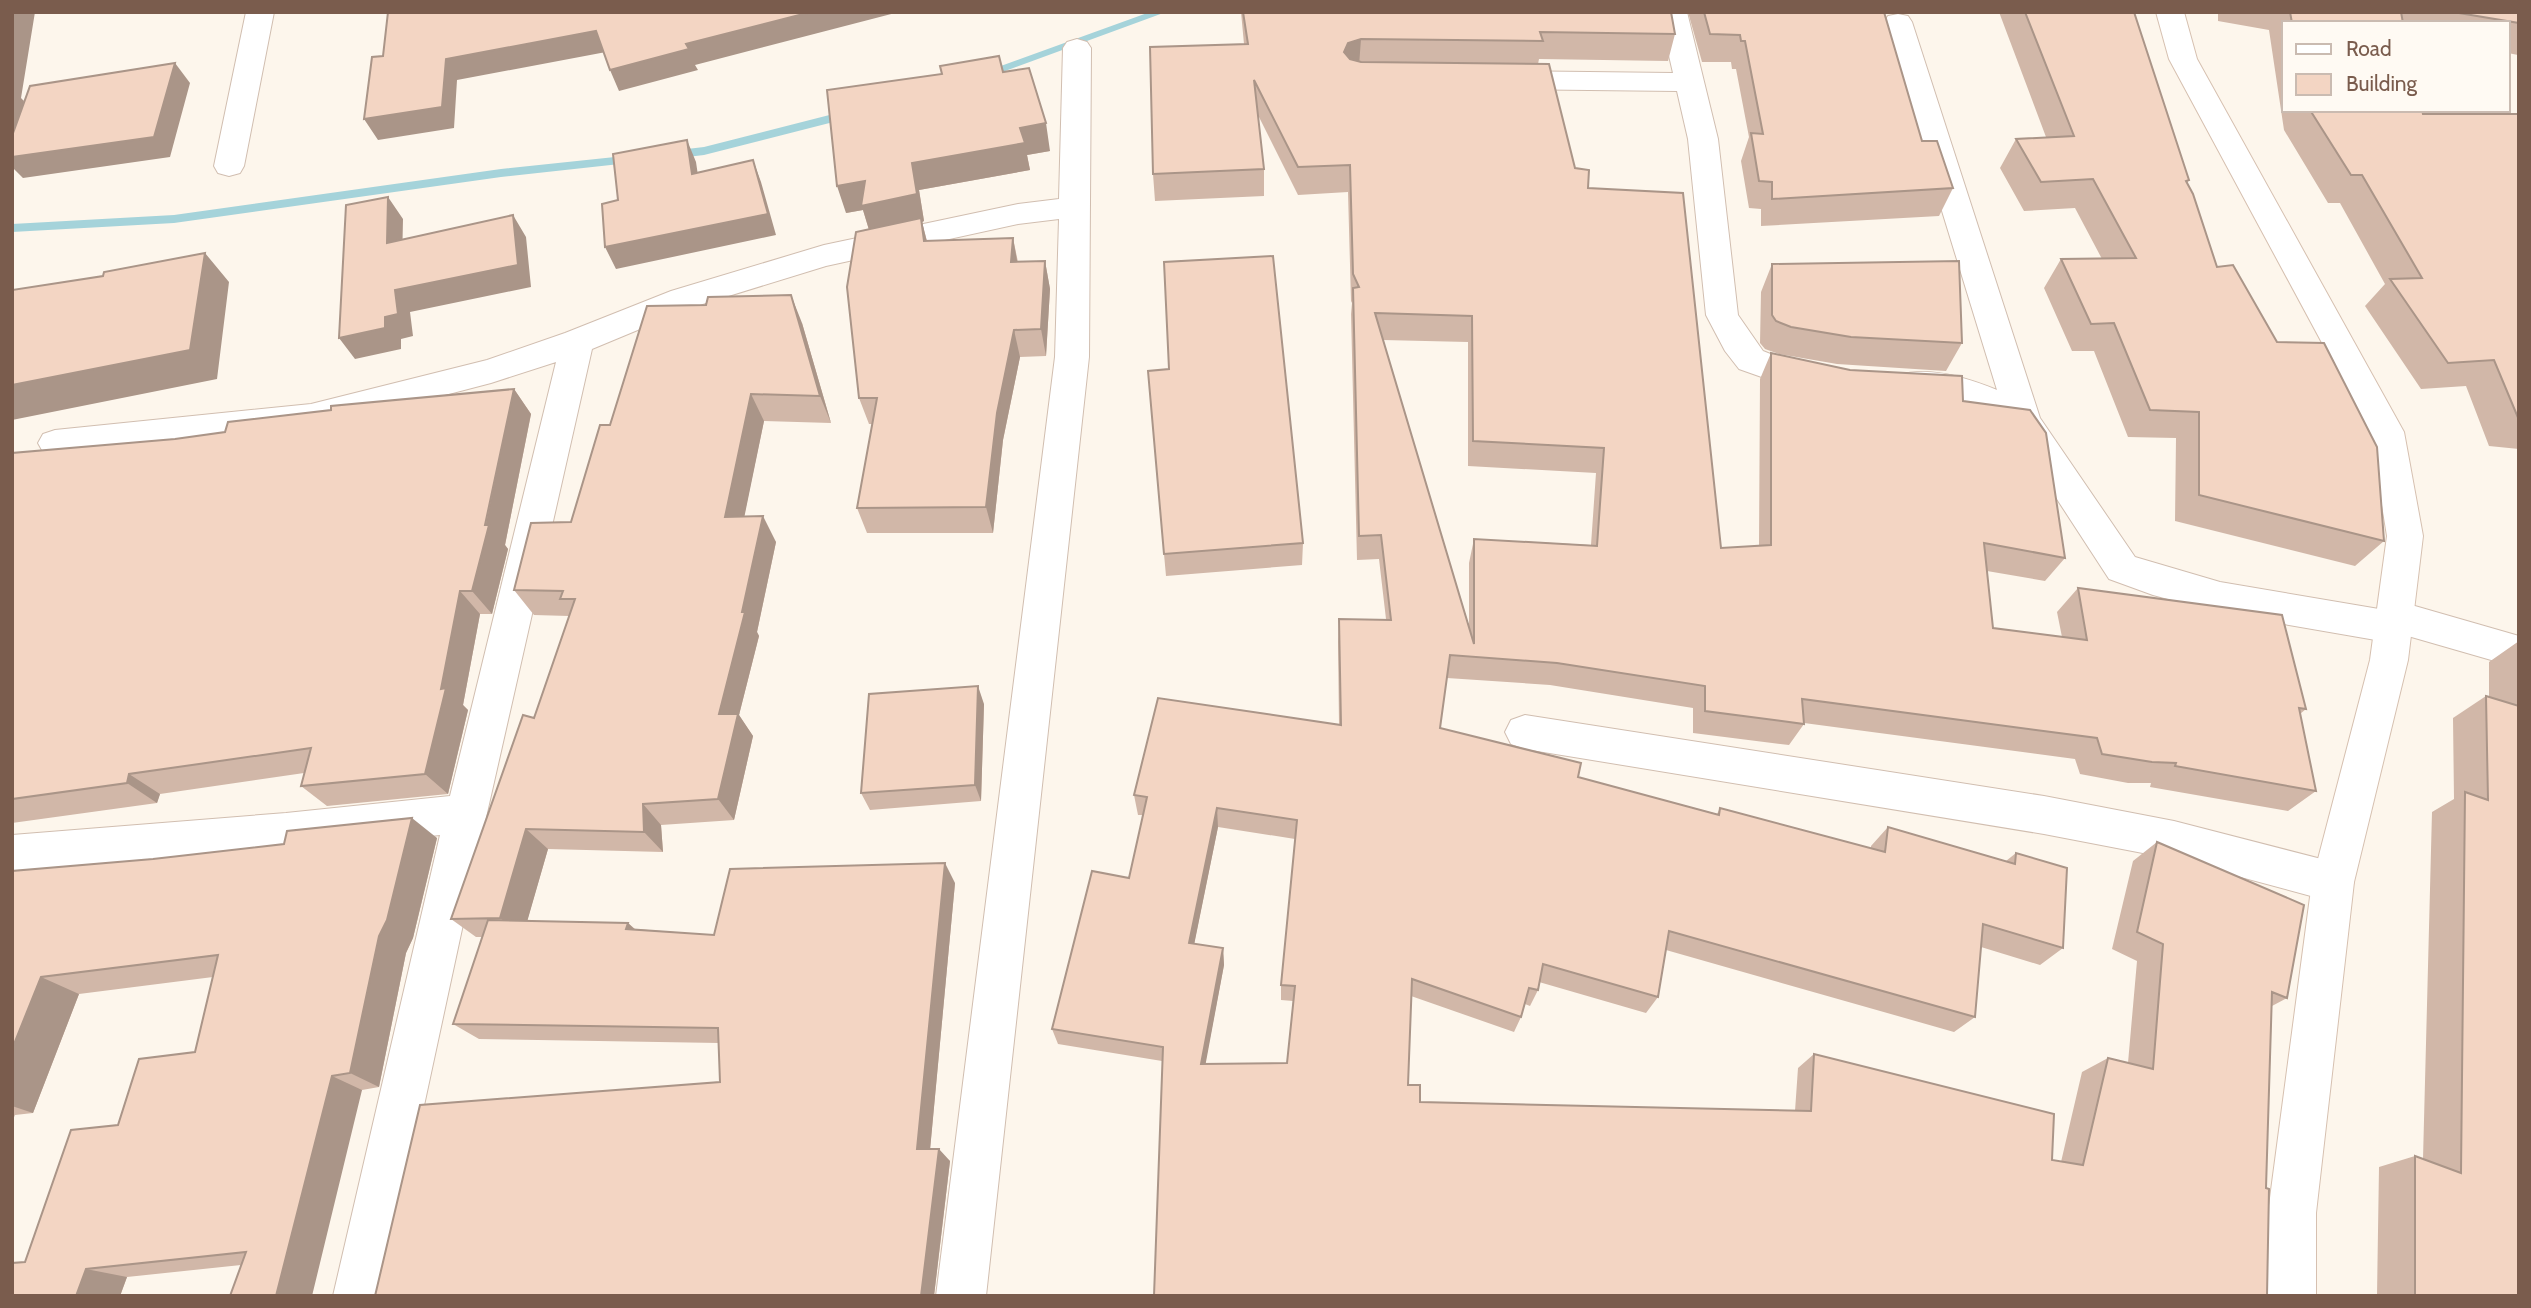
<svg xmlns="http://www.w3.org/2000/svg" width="2531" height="1308" viewBox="0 0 2531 1308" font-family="Cabin,sans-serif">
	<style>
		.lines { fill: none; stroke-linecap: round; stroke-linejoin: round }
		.stream { fill: #a5d3da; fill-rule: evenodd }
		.minor-casing { stroke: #d1beb0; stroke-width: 2 }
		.secondary-casing { stroke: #d6c0b0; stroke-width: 2 }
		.minor { fill: #fff; fill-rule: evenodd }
		.secondary { fill: #fff; fill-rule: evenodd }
		.wall { fill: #d1b7a8; fill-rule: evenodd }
		.shaded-wall { fill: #aa9588 }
		.building { fill: #f3d5c3; stroke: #aa9588; stroke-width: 2; fill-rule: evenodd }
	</style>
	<rect width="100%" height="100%" fill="#fdf6ec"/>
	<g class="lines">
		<path class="stream" d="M1150 12H1166L986 78 982 79 976 75Z
			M849 110 855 114 853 117 704 155 670 159 664 155 670 151 704 147Z
			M634 155 638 156V162L501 177 174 223 12 232V224L174 215 501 169Z"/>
		<defs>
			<path id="minor" d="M246 12H274L244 166 240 173 229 176 218 173 214 166Z
				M1659 12H1687L1718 139 1738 315 1763 351 1778 357 1828 367 1833 376 1828 385 1816 388 1773 381 1739 369 1725 351 1706 315 1688 139 1677 91 1501 89 1491 86 1487 80 1491 74 1501 71 1673 73Z
				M1898 14 1908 16 1912 22 2040 418 2135 557 2220 582 2379 609 2381 605 2394 600 2519 636V668L2408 636 2393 643 2220 613 2153 595 2109 579 2012 430 1961 404 1899 393 1894 384 1899 375C1930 366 1968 378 1997 390L1884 22 1888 16Z
				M1077 39 1087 42 1091 48 1089 357 986 1296H936L1055 357 1059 219 1018 224 826 266 693 307 592 349 487 813 383 1296H333L440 835 286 851 12 873V835L286 813 450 796 556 362 491 383 311 430 55 456 43 452 38 443 43 434 55 430 311 404 487 360 565 333 671 291 824 245 1018 204 1059 199 1063 48 1067 42Z
				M1525 715 2044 796 2174 821 2333 862 2348 868 2354 882 2348 896 2333 902 2174 859 2044 834 1525 749 1511 744 1505 732 1511 720Z"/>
			<path id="secondary" d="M2156 12H2184L2197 59 2404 432 2423 536 2408 660 2354 882 2316 1213V1296H2266L2268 1213 2312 882 2370 660 2387 536 2370 432 2169 59Z"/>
		</defs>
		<use href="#minor" class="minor-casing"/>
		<use href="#secondary" class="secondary-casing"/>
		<use href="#minor" class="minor"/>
		<use href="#secondary" class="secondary"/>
	</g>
	<path class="wall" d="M1241 12H1671L1675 34 1668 61 1539 59 1538 64 1575 168 1588 188 1721 548 1759 546 1760 379 1771 353 1963 401 2065 558 2045 581 1987 571 1993 628 2062 637 2057 612 2078 588 2306 709 2300 714 2316 791 2288 811 2150 787 2151 783H2128L2080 774 2075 759 1804 723V724L1789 745 1693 733V708L1550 685 1447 678 1440 728 1578 777 1717 814 1720 808 1871 849V846L1888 827 2006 861 2016 853 2063 948 2040 965 1981 947 1975 1017 1954 1032 1666 950 1658 997 1646 1013 1539 982 1538 990 1530 1006 1525 1004 1521 1017 1514 1032 1411 996 1408 1085 1420 1102 1795 1111 1798 1068 1814 1054 2052 1160 2061 1162 2082 1072 2108 1058 2128 1063 2137 961 2112 949 2133 861 2157 842 2287 998 2272 1006 2266 1188 2267 1296 1162 1061 1058 1044 1052 1029 1129 878 1143 815H1138L1134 795 1339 725 1338 642 1339 619H1386L1379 559 1357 560 1351 314 1352 303 1351 301 1348 192 1298 195 1258 115 1264 169V196L1155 201 1153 174 1244 44ZM1383 340 1468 342V466L1596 473 1591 545 1474 539 1469 563V626ZM1218 827 1295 839 1281 985V1000L1293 1001 1287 1063 1205 1064 1224 965 1223 948 1194 944Z
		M1688 12H1884L1922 141 1953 188 1939 216 1761 226V209L1749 208 1741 161 1749 137 1736 69H1732L1731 62H1702Z
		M1999 12H2134L2189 180 2187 183 2217 267 2384 541 2355 566 2175 521 2176 438 2128 437 2094 351H2072L2044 288 2061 259H2102L2075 208 2024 211 2000 168 2016 139 2046 137Z
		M2218 12H2519V63L2518 55 2508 53V23H2284V110H2422L2423 114H2519V449L2489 446 2466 386 2421 389 2365 306 2385 284 2340 203H2328L2284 130 2269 30 2218 21Z
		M1003 72 1050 151 1027 155 1030 170 919 190 924 221 922 222 927 241 1013 238 1018 262 1045 261 1050 289 1046 356 1020 357 1003 440 993 533H867L857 508 872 424H869L859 398 869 230 863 210 846 213Z
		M1772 264 1962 343 1946 371 1837 364 1779 354 1765 349 1760 343 1761 292Z
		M802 323 831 423 764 421 744 516 776 542 757 632 759 636 739 715 753 736 734 820 661 825 663 852 548 849 527 921 628 923 635 929 714 935 955 883 930 1149 950 1161 934 1296H375L720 1082 719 1043 479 1039 453 1024 482 937H476L451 919 534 718 569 616 534 615 514 590 571 522 610 425Z
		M1169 369 1303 543 1302 565 1166 576 1164 554Z
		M514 389 531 414 505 545 508 549 492 614H480L463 705 468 710 448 794 327 806 301 786 304 773 160 794 157 803 12 823V453L175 439 225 432Z
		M2519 641V1296H2377L2379 1167 2415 1156 2423 1159 2432 812 2454 799 2453 718 2486 696 2489 697V662Z
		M984 704 981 801 870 810 861 793Z
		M437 838 413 938 406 953 379 1087 362 1090 241 1265 127 1277 120 1296H12L25 1262 118 1125 195 1052 213 977 79 994 33 1113 15 1115 12 1122V871Z"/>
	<path class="shaded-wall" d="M14 12H35L21 98 24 101 12 143V21Z
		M811 12H899L695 65 698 70 619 91 610 70 686 44Z
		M596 31 606 52 457 80 454 128 378 140 364 119 446 59Z
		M1361 39 1359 66 1347 71 1344 52 1348 43Z
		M175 63 190 83 170 157 23 178 12 167V157Z
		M1046 123 1050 151 1027 155 1030 170 919 190 924 221 922 222 928 246 870 233 863 210 846 213 837 186 1020 128Z
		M687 140 696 162 701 196 692 174Z
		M753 160 761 182 776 235 616 269 605 247Z
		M388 197 403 219 402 265 387 243Z
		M513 215 526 237 531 287 410 312 413 336 401 339V349L355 359 339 338 385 317 395 290Z
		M1013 238 1018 266 1011 262Z
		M205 253 229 282 217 379 12 420V385Z
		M1045 261 1050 289 1046 356 1041 329Z
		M791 295 802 323 831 423 820 396Z
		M1014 330 1020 357 1003 440 993 533 986 507 997 413Z
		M514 389 531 414 505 545 508 549 492 614 472 591Z
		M751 394 764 421 739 543 725 517Z
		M763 516 776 542 757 632 759 636 739 715 753 736 734 820 718 799 719 714Z
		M460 591 480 614 463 705 468 710 448 794 425 774Z
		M978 686 984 704 981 801 975 785Z
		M129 774 160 794 157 803 127 783Z
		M643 804 661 825 663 852 644 832Z
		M1217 808 1218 827 1191 960 1189 943Z
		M412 818 437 838 413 938 406 953 379 1087 350 1073 379 936Z
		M526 829 548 849 523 936 500 918Z
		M945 863 955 883 929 1161 917 1149Z
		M628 923 647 941 626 929Z
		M1223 948 1224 965 1203 1078 1201 1064Z
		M41 977 79 994 33 1113 12 1106V1049Z
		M332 1076 362 1090 312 1296H276Z
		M939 1149 950 1161 934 1296H921Z
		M86 1269 127 1277 120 1296H76Z"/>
	<path class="building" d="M388 12H811L686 44 689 49 610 70 596 31 446 59 442 107 364 119 372 57 383 56Z
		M1243 12H1671L1675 34 1540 32 1543 41 1361 39 1348 43 1344 52 1350 59 1361 62 1549 64 1575 168 1589 170 1588 188 1683 193 1721 548 1771 545V353L1850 370 1962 376 1963 401 2030 410 2046 433 2065 558 1984 543 1993 628 2087 640 2078 588 2282 615 2306 709 2299 708 2316 791 2175 766 2176 763 2152 762 2102 754 2097 738 1802 699 1804 724 1705 711V686L1557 663 1450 655 1440 728 1581 763 1578 777 1719 815 1720 808 1885 852 1888 827 2015 864 2016 853 2067 868 2063 948 1983 924 1975 1017 1669 931 1658 997 1543 964 1538 990 1529 988 1521 1017 1412 979 1408 1085H1420V1102L1811 1111 1814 1054 2054 1114 2052 1160 2083 1165 2108 1058 2153 1069 2163 944 2137 932 2157 842 2304 905 2287 998 2272 992 2266 1188 2269 1189 2267 1296H1154L1163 1047 1052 1029 1092 871 1129 878 1147 797 1134 795 1158 698 1341 725 1339 619 1391 620 1381 535 1359 536 1353 288 1359 287 1353 274 1350 165 1298 167 1254 80 1264 169 1153 174 1150 47 1248 44ZM1375 313 1472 316 1473 441 1604 448 1597 546 1474 539V644ZM1217 808 1297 820 1281 985 1295 986 1287 1063 1201 1064 1223 948 1189 943Z
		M1704 12H1884L1922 141H1937L1953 188 1772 199V182L1759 181 1751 133 1763 134 1745 41H1741L1740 35 1710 34Z
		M2025 12H2134L2189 180 2186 181 2193 194 2217 267 2233 265 2277 342 2324 343 2377 447 2384 541 2199 495V412L2150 410 2114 323 2091 324 2061 259 2136 258 2093 179 2041 182 2016 139 2074 136Z
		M2290 12H2401L2403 23H2292Z
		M2453 12H2519V23Z
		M999 56 1003 72 1029 68 1046 123 1020 128 1025 143 912 163 917 194 861 206 865 181 837 186 827 90 942 74 940 66Z
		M175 63 154 137 12 157V136L30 86Z
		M2310 110H2422L2423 114H2519V420L2494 360 2448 363 2390 279 2422 278 2362 175H2351Z
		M687 140 692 174 753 160 768 214 605 247 602 204 618 200 613 154Z
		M388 197 387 243 513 215 518 265 395 290 398 314 385 317V328L339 338 346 205Z
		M921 218 924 241 1013 238 1011 262 1045 261 1041 329 1014 330 997 413 986 507 857 508 877 398H859L847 287 856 232Z
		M205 253 190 350 12 385V290L103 276 104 272Z
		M1273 256 1303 543 1164 554 1148 371 1169 369 1164 262Z
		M1959 261 1962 343 1851 337 1791 327 1776 321 1772 315V264Z
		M791 295 820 396 751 394 725 517 763 516 742 612H745L719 714H738L718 799 643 804 644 832 526 829 500 918 451 919 523 715 534 718 575 599H560L563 591 514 590 531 523 571 522 600 425H610L647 306 706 305 708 297Z
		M514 389 485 525H489L472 591H460L441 689 446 688 425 774 301 786 311 748 129 774 127 783 12 799V453L175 439 225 432 228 422 331 410V406Z
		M978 686 975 785 861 793 869 694Z
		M2486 696 2519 706V1296H2415V1156L2461 1173 2465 792 2488 800Z
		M412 818 387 920 379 936 350 1073 332 1076 276 1296H230L246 1252 86 1269 76 1296H12V1263L25 1262 71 1130 118 1125 139 1059 195 1052 218 955 41 977 12 1049V871L153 859 284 844 287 831Z
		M945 863 917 1149H939L921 1296H375L420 1105 720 1082 718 1028 453 1024 488 920 628 923 626 929 714 935 730 869Z"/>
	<rect width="2531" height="1308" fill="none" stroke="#7a5c4d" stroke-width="28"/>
	<rect x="2282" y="21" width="228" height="91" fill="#fffaf3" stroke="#cabbb1" stroke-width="2"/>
	<rect x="2296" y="44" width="35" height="10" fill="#ffffff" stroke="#cabbb1" stroke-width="2"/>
	<text x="2346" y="56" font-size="21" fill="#7a5c4d">Road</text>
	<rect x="2296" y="74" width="35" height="21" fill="#f3d5c3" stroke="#cabbb1" stroke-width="2"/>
	<text x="2346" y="91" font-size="21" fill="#7a5c4d">Building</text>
</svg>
